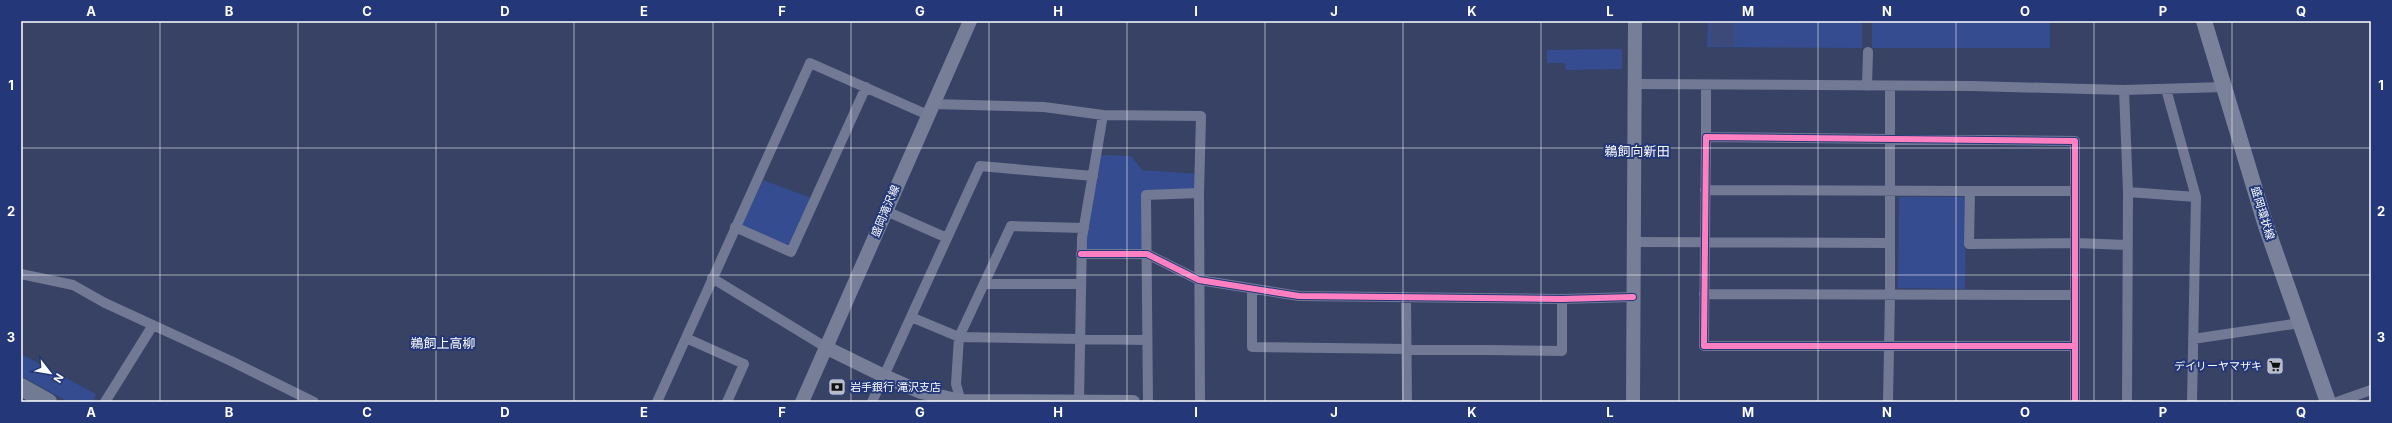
<svg xmlns="http://www.w3.org/2000/svg" width="2392" height="423" viewBox="0 0 2392 423" font-family="Inter,'Noto Sans JP',sans-serif">
	<style>
		.green { fill: #364c90 }
		.water { fill: #3c4a7a }
		.lines { fill: none; stroke-linecap: round; stroke-linejoin: round }
		.street { stroke: #717994; stroke-width: 10 }
		.secondary { stroke: #777e98; stroke-width: 14 }
		.primary { stroke: #7a829b; stroke-width: 16 }
		.highway { stroke: #727b94; stroke-width: 18 }
		.cycleway-casing { stroke: #233779; stroke-width: 8 }
		.cycleway { stroke: #ff80c0; stroke-width: 6 }
		.grid { fill: none; stroke: #fff; stroke-width: 1; stroke-opacity: 0.55 }
		.labels { text-anchor: middle; dominant-baseline: central; stroke-width: 4; stroke-linejoin: round; paint-order: stroke }
		.street-label { font-size: 11px; fill: #fff; stroke: #233779 }
		.poi-label { font-size: 11px; fill: #fff; stroke: #233779; text-anchor: end }
		.quarter-label { font-size: 13px; fill: #fff; stroke: #233779 }
		.neatline { fill: none; stroke: #fff; stroke-width: 1.5 }
		.grid-label { font-size: 13px; text-anchor: middle; font-weight: bold; fill: #fff }
	</style>
	<rect width="100%" height="100%" fill="#374265"/>
	<path class="green" d="M1708 21H1862V48L1707 47Z
		M1872 21H2050V48H1872Z
		M1622 49V69L1566 70 1565 63H1547V50Z
		M1101 155 1131 156 1142 170 1197 174 1196 191 1144 193V251L1084 252Z
		M763 180 811 198 791 245 785 246 741 227Z
		M1899 197H1966L1965 289 1898 288Z
		M21 354 96 394 94 402H69L21 376Z"/>
	<path class="water" d="M1711 21H1734V46H1711Z"/>
	<g class="lines">
		<path class="street" d="M1635 84 1972 86 2124 90 2224 87
			M1706 85V137
			M1867 86 1868 52
			M2166 89 2196 197 2192 402
			M2124 90 2128 192 2127 402
			M932 104 1044 107 1103 115 1201 116 1199 193 1200 402
			M1705 190 1970 191 1969 244 2075 243 2127 245
			M1970 191H2074
			M2128 192 2196 197
			M886 211 947 238
			M735 227 791 252 866 87
			M1633 242 1890 243
			M1081 254H1147L1199 280 1299 296 1562 299 1633 297
			M21 274 73 285 105 303 231 361 314 402
			M712 278 827 348
			M984 284H1081
			M1252 289V347L1562 351V299
			M1704 294 2074 295
			M1406 297 1407 402
			M911 317 959 337 1147 340
			M686 338 744 364 727 402
			M2193 339 2300 323
			M2074 346H1704L1706 137 2075 141V402
			M1079 401 1082 238 1103 115
			M105 402 153 325
			M657 402 810 63 928 115
			M872 402 980 166 1093 176
			M961 402 956 384 959 337 1011 226 1084 228
			M1148 402 1146 195 1199 193
			M1888 402 1890 295V86
			M2337 402 2371 390"/>
		<path class="secondary" d="M827 348 884 376 921 392 961 401 1133 402
			M802 402 970 21
			M1633 402 1635 21"/>
		<path class="primary" d="M2204 21 2266 226 2328 402"/>
		<path class="highway" d="M21 387 48 402"/>
		<defs>
			<path id="cycleway" d="M1081 254H1147L1199 280 1299 296 1562 299 1633 297
				M2074 346H1704L1706 137 2075 141V402"/>
		</defs>
		<use href="#cycleway" class="cycleway-casing"/>
		<use href="#cycleway" class="cycleway"/>
	</g>
	<path class="grid" d="M160 21V402M298 21V402M436 21V402M574 21V402M713 21V402M851 21V402M989 21V402M1127 21V402M1265 21V402M1403 21V402M1541 21V402M1679 21V402M1818 21V402M1956 21V402M2094 21V402M2232 21V402M21 148H2371M21 275H2371"/>
	<defs>
		<symbol id="supermarket-square" viewBox="-11 -11 22 22"><rect x="-9" y="-9" width="18" height="18" rx="4" fill="#b9bdc9" stroke="#233779"/><path d="M-6-5.5h2.5l.6 2H6L4.5 2H-2.5L-4.4-4H-6ZM-1.5 3.2a1.3 1.3 0 1 0 .1 0ZM3 3.2a1.3 1.3 0 1 0 .1 0Z" fill="#111"/></symbol>
		<symbol id="bank-square" viewBox="-11 -11 22 22"><rect x="-9" y="-9" width="18" height="18" rx="4" fill="#b9bdc9" stroke="#233779"/><path d="M-6-4H6V4H-6ZM0-2.3a2.3 2.3 0 1 0 0 4.6a2.3 2.3 0 1 0 0-4.6Z" fill="#111"/></symbol>
	</defs>
	<g fill-rule="evenodd">
		<use href="#supermarket-square" x="2265" y="356" width="20" height="20"/>
		<use href="#bank-square" x="827" y="377" width="20" height="20"/>
	</g>
	<g class="labels">
		<g class="street-label">
			<text transform="translate(885 211) rotate(-67)">盛岡滝沢線</text>
			<text transform="translate(2263 213) rotate(73)">盛岡環状線</text>
		</g>
		<g class="poi-label">
			<text x="2262" y="366">デイリーヤマザキ</text>
			<text x="850" y="387" text-anchor="start">岩手銀行 滝沢支店</text>
		</g>
		<g class="quarter-label">
			<text x="1637" y="151">鵜飼向新田</text>
			<text x="443" y="343">鵜飼上高柳</text>
		</g>
	</g>
	<rect width="2392" height="423" fill="none" stroke="#233779" stroke-width="44"/>
	<g transform="translate(50 373) rotate(121)" stroke="#233779" stroke-width="3" paint-order="stroke">
	<path d="M0-3L7 15L0 10L-7 15Z" fill="#ffffff"/>
	<text y="-6" font-size="11" font-weight="bold" text-anchor="middle" fill="#ffffff">N</text>
	</g>
	<rect x="22" y="22" width="2348" height="379" class="neatline"/>
	<g class="grid-label">
		<text x="91" y="16">A</text>
		<text x="229" y="16">B</text>
		<text x="367" y="16">C</text>
		<text x="505" y="16">D</text>
		<text x="644" y="16">E</text>
		<text x="782" y="16">F</text>
		<text x="920" y="16">G</text>
		<text x="1058" y="16">H</text>
		<text x="1196" y="16">I</text>
		<text x="1334" y="16">J</text>
		<text x="1472" y="16">K</text>
		<text x="1610" y="16">L</text>
		<text x="1748" y="16">M</text>
		<text x="1887" y="16">N</text>
		<text x="2025" y="16">O</text>
		<text x="2163" y="16">P</text>
		<text x="2301" y="16">Q</text>
		<text x="11" y="90">1</text>
		<text x="2381" y="90">1</text>
		<text x="11" y="216">2</text>
		<text x="2381" y="216">2</text>
		<text x="11" y="342">3</text>
		<text x="2381" y="342">3</text>
		<text x="91" y="417">A</text>
		<text x="229" y="417">B</text>
		<text x="367" y="417">C</text>
		<text x="505" y="417">D</text>
		<text x="644" y="417">E</text>
		<text x="782" y="417">F</text>
		<text x="920" y="417">G</text>
		<text x="1058" y="417">H</text>
		<text x="1196" y="417">I</text>
		<text x="1334" y="417">J</text>
		<text x="1472" y="417">K</text>
		<text x="1610" y="417">L</text>
		<text x="1748" y="417">M</text>
		<text x="1887" y="417">N</text>
		<text x="2025" y="417">O</text>
		<text x="2163" y="417">P</text>
		<text x="2301" y="417">Q</text>
	</g>
</svg>
